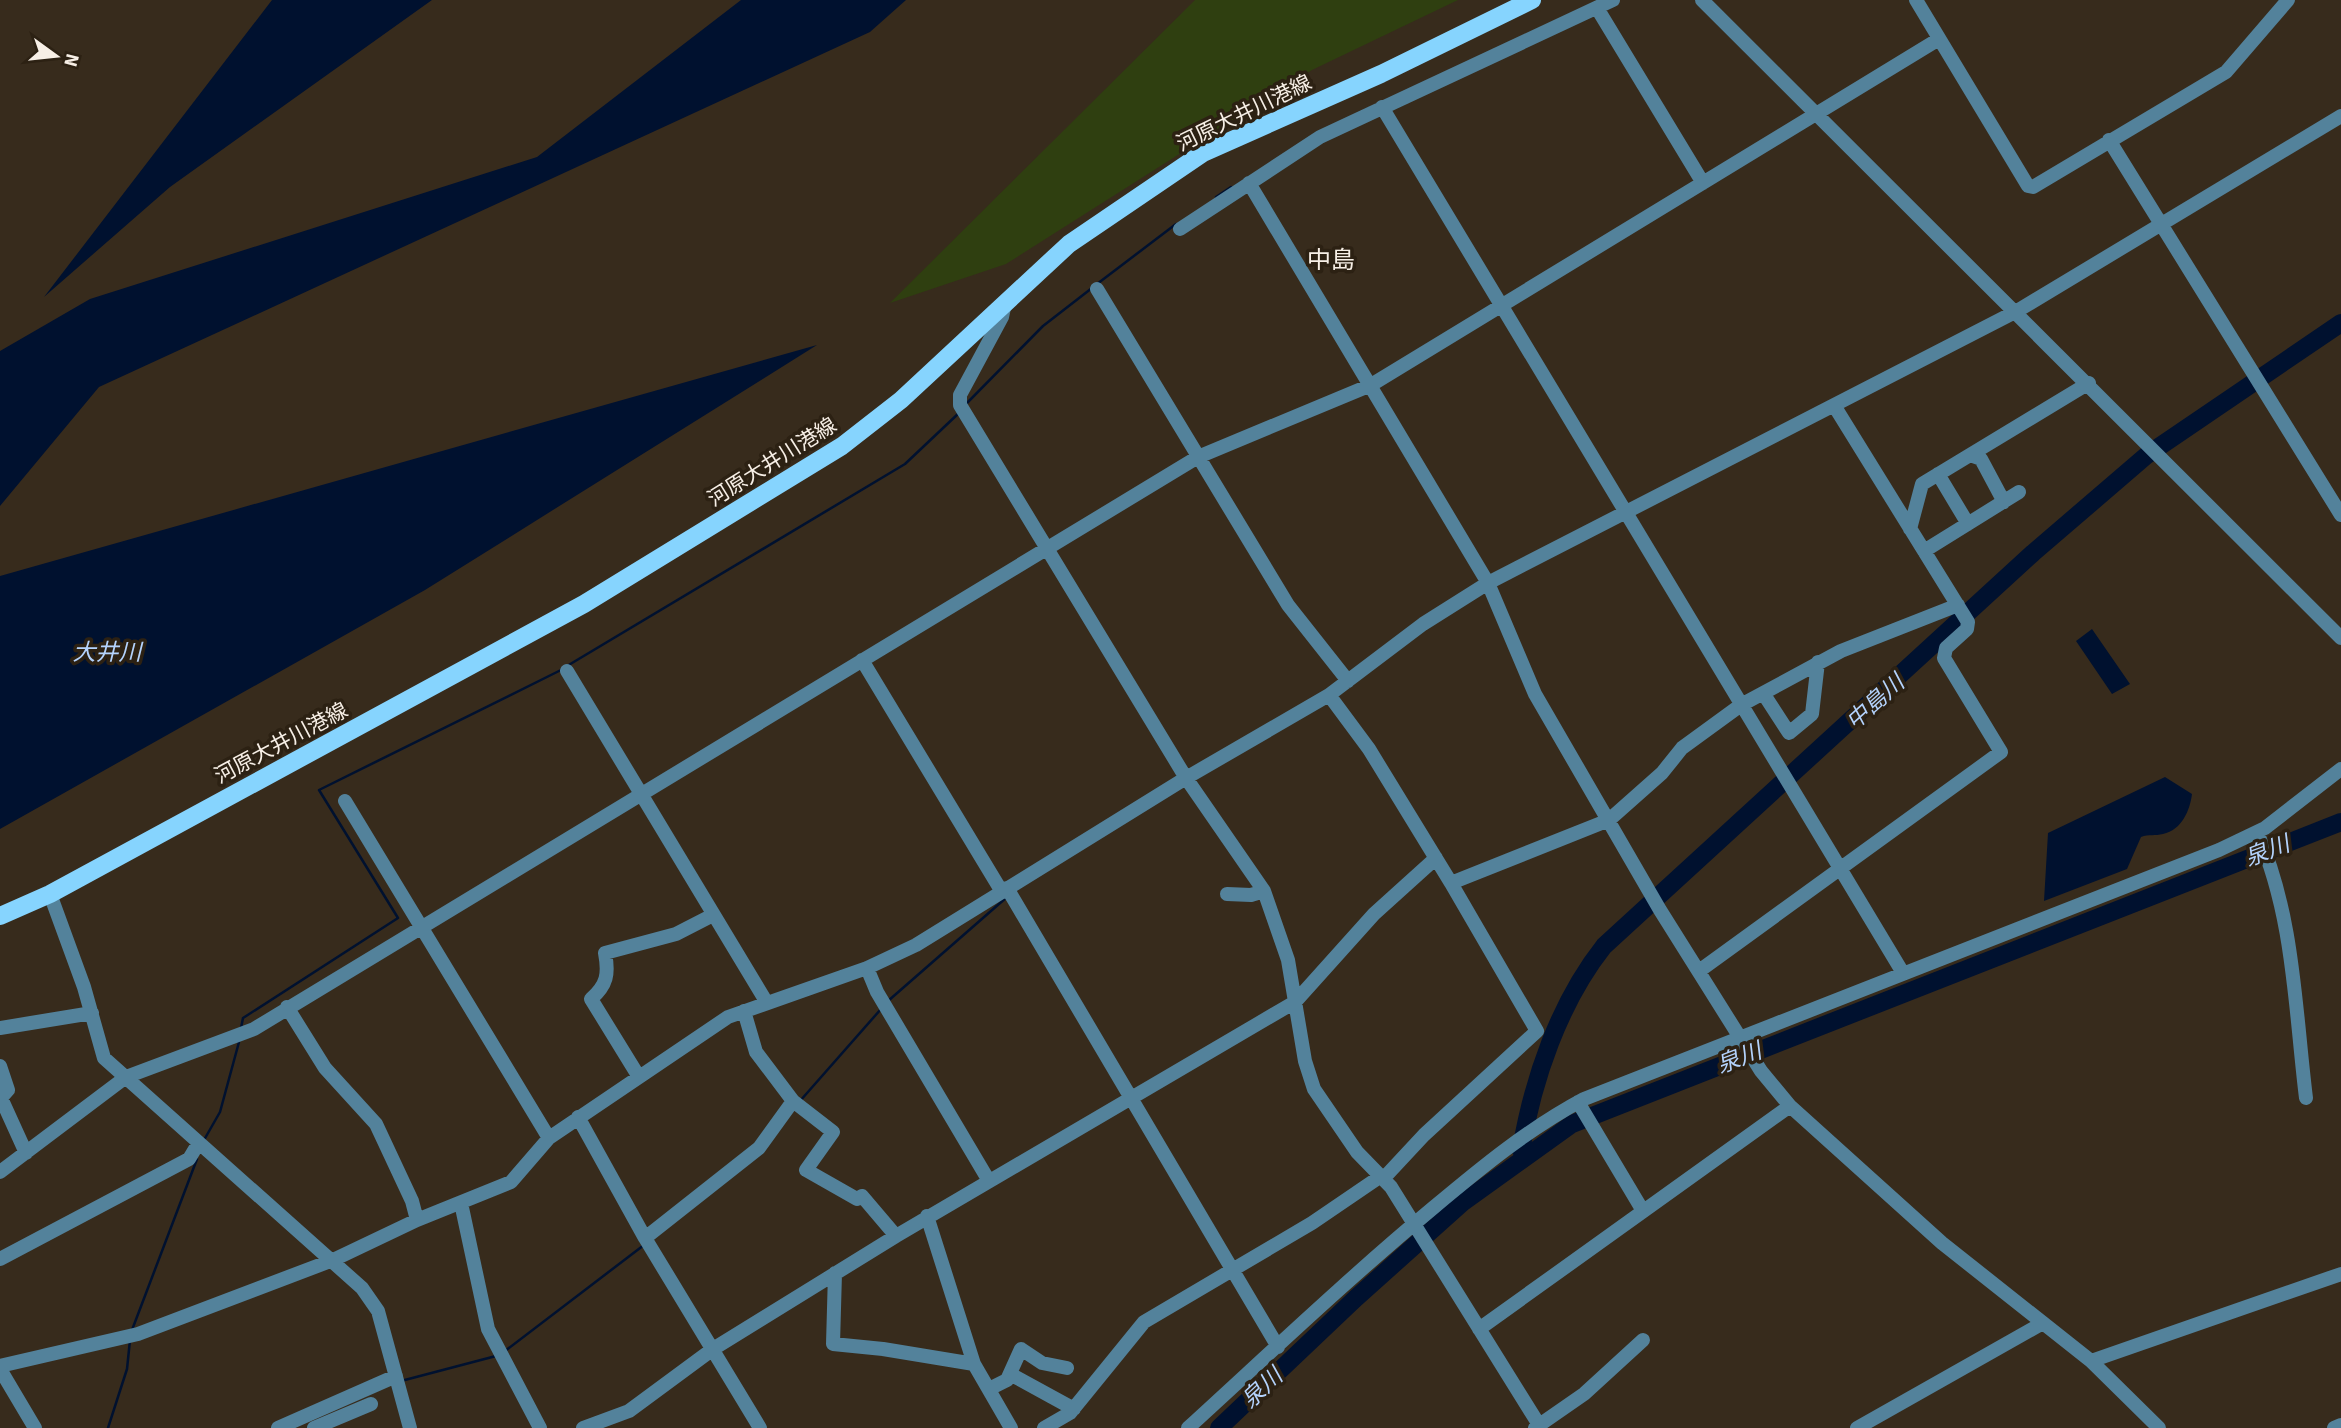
<svg xmlns="http://www.w3.org/2000/svg" width="2341" height="1428" viewBox="0 0 2341 1428" font-family="'Source Sans 3','Noto Sans JP',sans-serif">
	<style>
		.green { fill: #2f3f10 }
		.water { fill: #00112f }
		.lines { fill: none; stroke-linecap: round; stroke-linejoin: round }
		.stream { stroke: #00112f; stroke-width: 2.5 }
		.river { stroke: #00112f; stroke-width: 18 }
		.minor { stroke: #53829b; stroke-width: 14 }
		.major { stroke: #86d4fe; stroke-width: 18 }
		.labels { text-anchor: middle; dominant-baseline: central; stroke-width: 7; stroke-linejoin: round; paint-order: stroke }
		.street-label { font-size: 21px; fill: #f7efe6; stroke: #2c2113 }
		.water-label { font-size: 23px; font-style: italic; fill: #b4d3fd; stroke: #2c2113 }
		.quarter-label { font-size: 24px; fill: #f7efe6; stroke: #2c2113 }
	</style>
	<rect width="100%" height="100%" fill="#372b1c"/>
	<path class="green" d="M1195 0H1458L1312 70 1006 264 890 303Z"/>
	<path class="water" d="M272 0H432L170 187 44 297Z
		M741 0H906L870 32 99 387 0 506V351L90 299 537 157Z
		M817 345 425 590 0 829V576Z
		M2092 629 2130 684 2112 694 2076 641Z
		M2165 777 2192 794C2190 810 2182 830 2163 834 2155 836 2149 834 2141 837L2127 869 2044 901 2048 833Z"/>
	<g class="lines">
		<path class="stream" d="M1216 197 1231 187
			M1097 284 1176 224
			M966 404 1043 326 1092 288
			M567 666 905 464 960 412
			M888 1001 1007 897
			M241 1028 243 1018 398 918 319 790 561 670
			M800 1101 881 1009
			M204 1140 220 1112 239 1042
			M132 1330 197 1159
			M505 1351 644 1245
			M401 1381 496 1356
			M108 1428 127 1369 130 1340"/>
		<path class="river" d="M1521 1150C1533 1079 1559 1003 1604 946L2033 553 2147 455 2341 323
			M1219 1428 1356 1298 1462 1203 1572 1124 2341 822"/>
		<path class="minor" d="M1702 0 2341 638
			M1916 0 2028 186 2033 187 2226 72 2288 0
			M1597 8 1703 183
			M1382 107 1903 973
			M2109 140 2341 515
			M1249 183 1488 583 1535 694 1660 910 1761 1071 1790 1106 1942 1243 2091 1361 2159 1428
			M1180 229 1320 137 1613 0
			M1097 289 1288 605 1348 681
			M1005 303 1002 317 960 395V405L1186 778 1264 891 1288 960 1305 1061 1314 1089 1357 1152 1391 1187 1541 1428
			M1970 455 1981 459 2004 502
			M1938 474 1968 524
			M1910 529 1922 484 2089 383
			M1924 551 2019 492
			M862 660 1002 892
			M567 671 767 1003
			M1763 693 1789 733 1812 714 1818 662
			M1329 695 1369 749 1451 883 1609 820 1662 773 1682 748 1741 705 1841 651 1958 605
			M345 801 549 1138
			M2257 832C2294 915 2295 1009 2306 1098
			M1007 888 1278 1347
			M50 894 84 987 104 1058 362 1288 378 1311 410 1428
			M1227 894 1251 895 1264 891
			M867 968 877 992 989 1181
			M1699 971 2001 752 1944 658 1946 648 1967 629 1968 622 1835 407
			M287 1007 325 1068 376 1124 412 1201 417 1220
			M0 1028 92 1013
			M0 1066 8 1090 1 1098 26 1153
			M639 1077 591 999C607 985 609 974 605 953L676 934 713 915
			M793 1101 833 1132 806 1170 857 1199 862 1196 896 1236
			M1578 1102 1643 1211
			M578 1117 645 1238 760 1428
			M0 1172 126 1077 254 1029 1198 457 1371 385 1939 39
			M1383 1179 1424 1135 1537 1031 1451 883
			M461 1203 488 1329 540 1428
			M927 1216 974 1364 1011 1428
			M645 1238 759 1148 793 1101 756 1052 744 1011
			M0 1259 189 1159 198 1144
			M835 1273 833 1344 883 1349 974 1364
			M1479 1329 1790 1106
			M2091 1361 2341 1274
			M0 1366 138 1334 333 1260 417 1220 511 1182 549 1138 728 1017 867 968 916 945 1186 778 1329 695 1423 624 1488 583 2017 311 2341 116
			M0 1369 35 1428
			M1010 1374 1074 1409
			M989 1389 1007 1380 1021 1349 1042 1363 1067 1368
			M278 1428 396 1376
			M314 1428 371 1404
			M583 1428 629 1411 713 1349 896 1236 1295 1002 1374 914 1436 858
			M1044 1428 1070 1413 1144 1322 1312 1223 1381 1176
			M1188 1428C1269 1354 1349 1278 1433 1208 1482 1167 1528 1129 1584 1099L2219 850 2265 828 2341 769
			M1535 1428 1584 1394 1643 1340
			M1857 1428 2043 1323
			M2334 1428 2341 1425"/>
		<path class="major" d="M0 916 50 894 584 604 842 446 901 400 1069 244 1203 153 1381 74 1532 0"/>
	</g>
	<g class="labels">
		<g class="street-label">
			<text transform="translate(1244 113) rotate(-26)">河原大井川港線</text>
			<text transform="translate(772 462) rotate(-32)">河原大井川港線</text>
			<text transform="translate(281 743) rotate(-28)">河原大井川港線</text>
		</g>
		<g class="water-label">
			<text x="107" y="652">大井川</text>
			<text transform="translate(1875 702) rotate(-42)">中島川</text>
			<text transform="translate(2267 851) rotate(-21)">泉川</text>
			<text transform="translate(1739 1058) rotate(-21)">泉川</text>
			<text transform="translate(1262 1388) rotate(-43)">泉川</text>
		</g>
		<g class="quarter-label">
			<text x="1331" y="260">中島</text>
		</g>
	</g>
	<g transform="translate(56 56) rotate(105)" stroke="#2c2113" stroke-width="5" paint-order="stroke">
	<path d="M0-5L12 26L0 18L-12 26Z" fill="#f7efe6"/>
	<text y="-10" font-size="19" font-weight="bold" text-anchor="middle" fill="#f7efe6">N</text>
	</g>
</svg>
